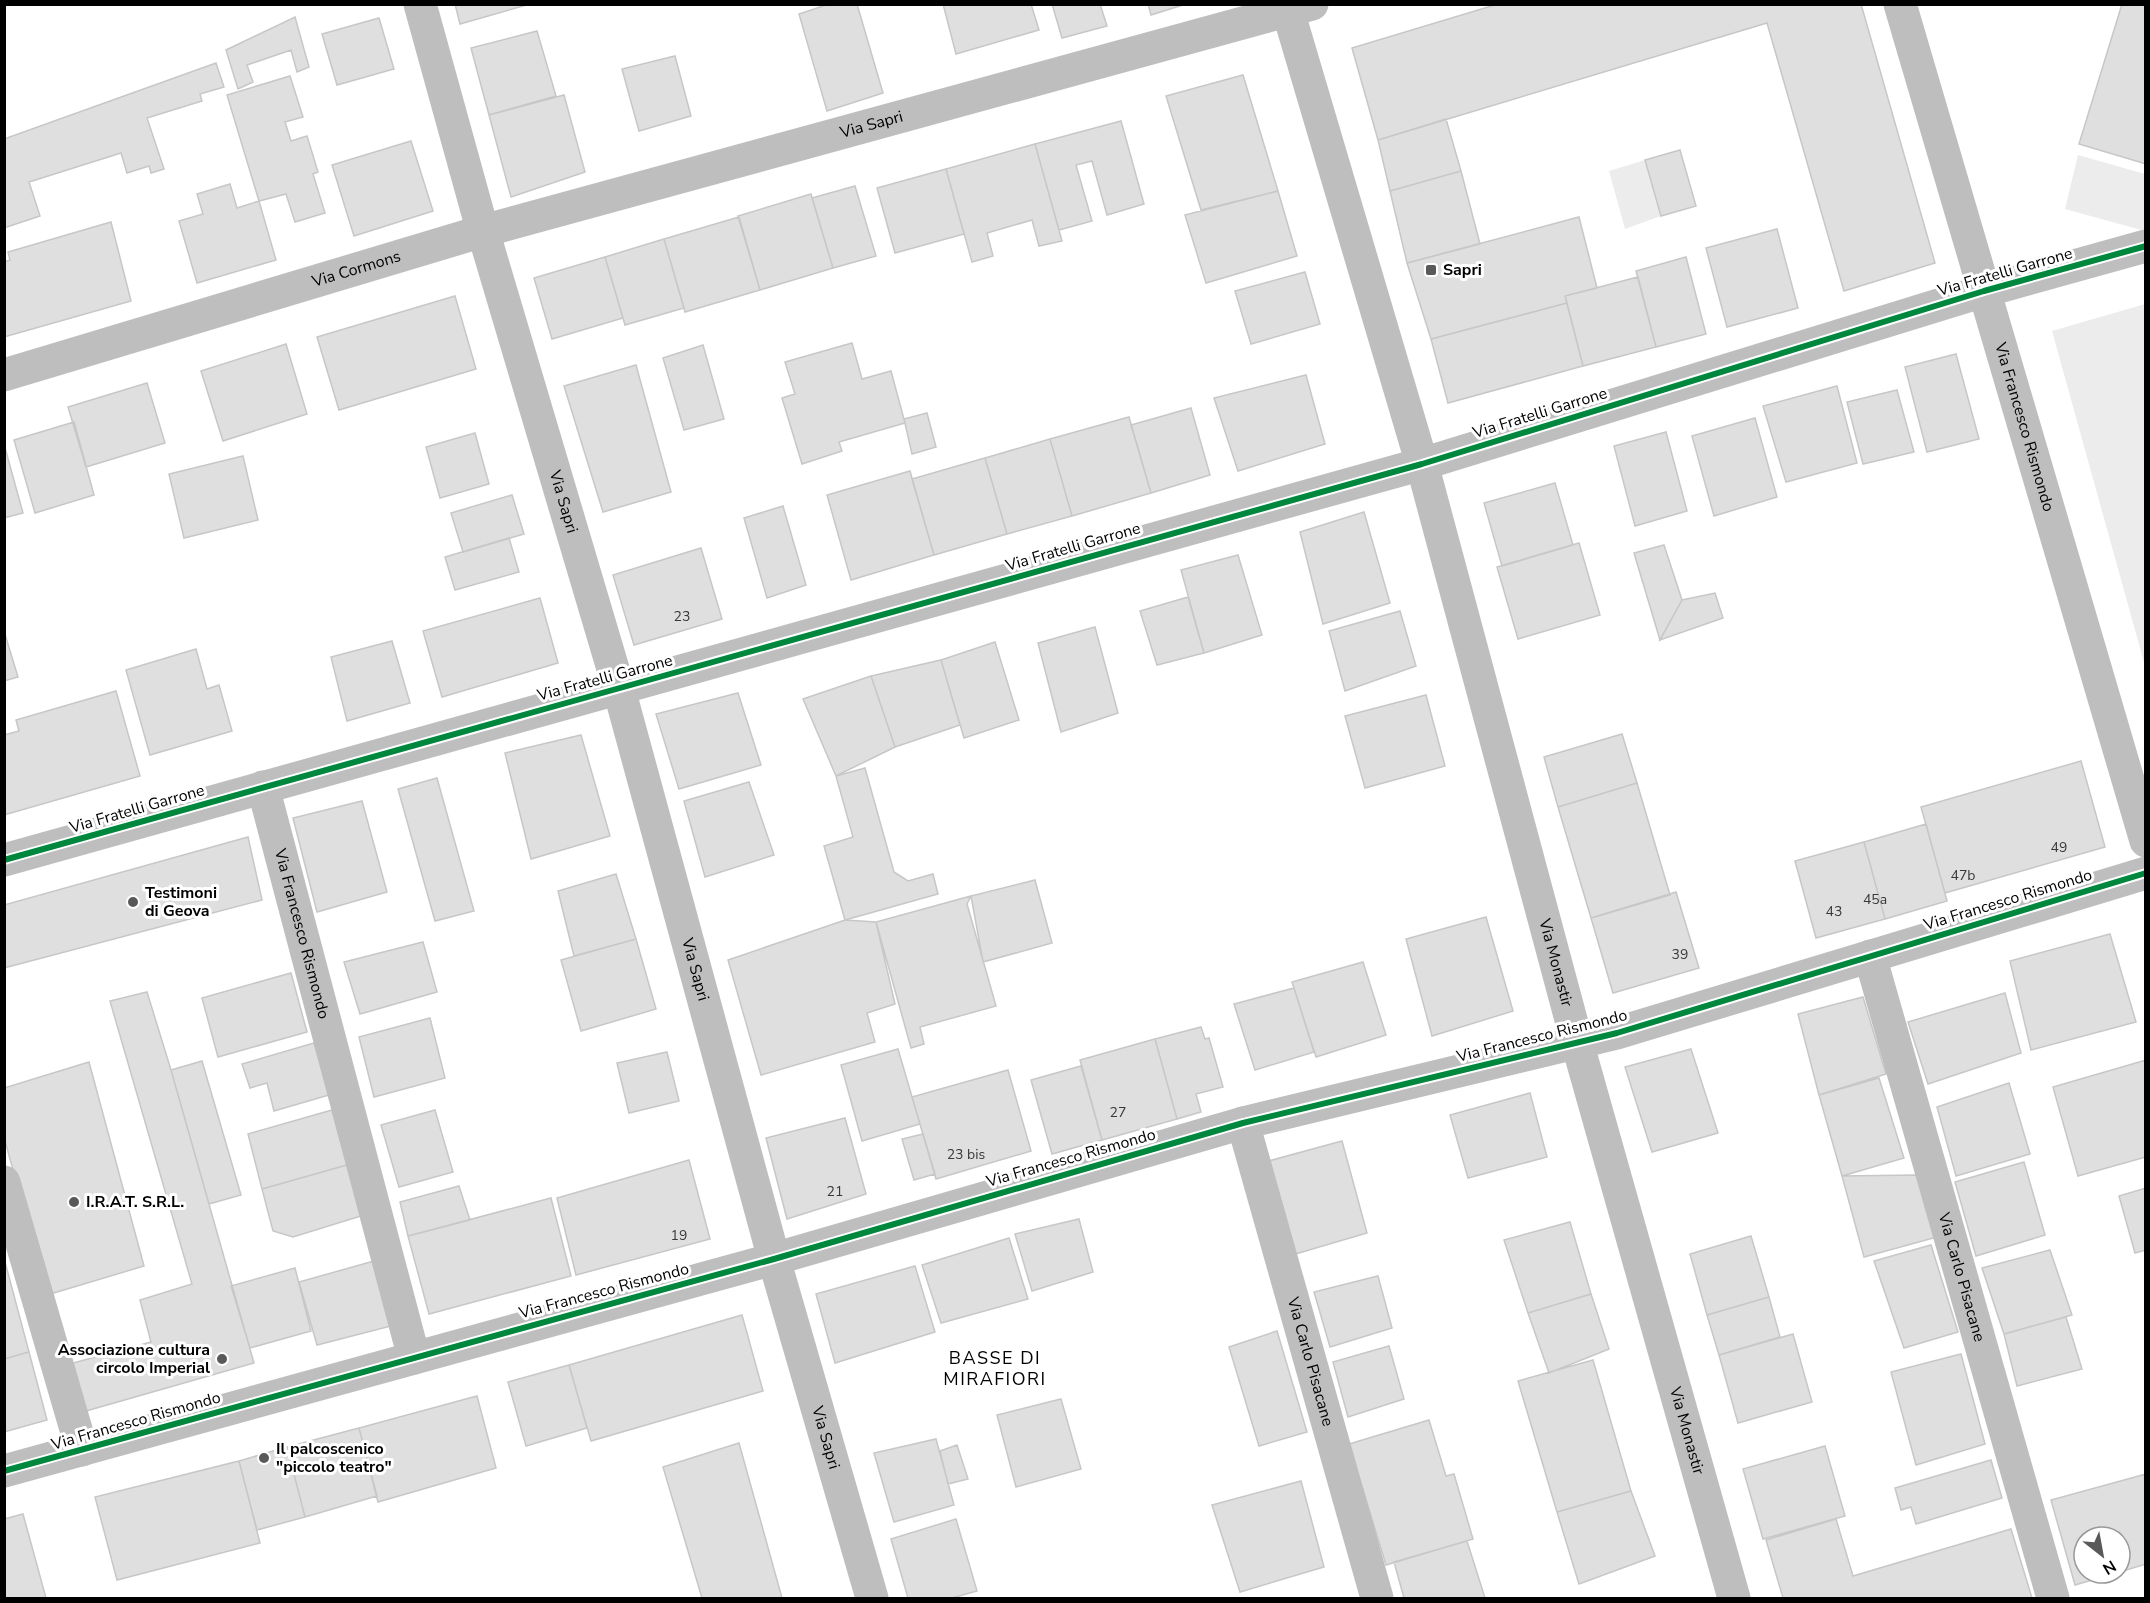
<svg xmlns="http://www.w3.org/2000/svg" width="2150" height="1603" viewBox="0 0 2150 1603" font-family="'Nunito Sans',sans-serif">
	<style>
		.green { fill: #ececec }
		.building { fill: #dfdfdf; stroke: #c7c7c7; stroke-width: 1.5 }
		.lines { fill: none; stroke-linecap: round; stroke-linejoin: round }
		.minor { stroke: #bebebe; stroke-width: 33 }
		.cycleway-casing { stroke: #fff; stroke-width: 10 }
		.cycleway { stroke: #00873e; stroke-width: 6 }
		.poi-dot { fill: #595959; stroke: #fff; stroke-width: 2 }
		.labels { text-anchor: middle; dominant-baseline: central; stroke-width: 6; stroke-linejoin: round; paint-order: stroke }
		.number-label { font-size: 14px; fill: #383838 }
		.street-label { font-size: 16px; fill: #000; stroke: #fff }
		.poi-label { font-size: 16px; font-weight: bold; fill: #000; stroke: #fff; text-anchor: start }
		.neighbourhood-label { font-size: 18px; letter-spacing: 1.5px; fill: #000; stroke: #fff }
	</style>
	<rect width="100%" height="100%" fill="#fff"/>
	<path class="green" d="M2078 155 2145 174V231L2065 209Z
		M1645 160 1661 216 1625 229 1609 171Z
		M2145 304H2146L2145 666 2052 331Z"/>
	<path class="building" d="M455 4H530L460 24Z
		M829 4H857L883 93 827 111 799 14Z
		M943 4H1031L1039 30 956 54Z
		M1052 4H1100L1107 26 1062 38Z
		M1148 4H1186L1151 15Z
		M1498 4H1861L1935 263 1844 291 1767 23 1378 140 1352 48Z
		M2122 4H2146V164L2079 144Z
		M295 17 309 67 297 72 291 50 247 65 253 82 238 89 226 50Z
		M379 18 394 69 337 85 322 34Z
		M537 31 556 96 489 115 471 48Z
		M675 56 691 116 639 131 622 69Z
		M216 63 224 87 200 94 202 101 147 118 164 169 151 173 149 166 127 173 121 153 29 182 40 216 4 228V139Z
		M1243 75 1278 191 1201 210 1166 96Z
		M290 76 303 117 285 122 291 141 307 136 318 172 313 174 325 213 295 222 286 194 259 201 227 95Z
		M564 95 585 172 511 197 489 115Z
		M1446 119 1461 171 1390 191 1378 140Z
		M1121 121 1144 204 1107 215 1092 161 1076 165 1092 221 1059 230 1035 144Z
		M411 141 433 211 354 236 332 165Z
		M1035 144 1062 241 1039 246 1032 220 987 233 993 256 972 262 946 169Z
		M1680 150 1696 206 1661 216 1645 160Z
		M946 169 964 234 895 253 877 188Z
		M1461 171 1480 244 1407 263 1390 191Z
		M230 184 237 208 259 201 276 260 197 283 179 221 203 214 197 194Z
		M855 186 876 256 833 268 812 198Z
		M1278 191 1297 256 1206 283 1185 215Z
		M811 194 833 268 760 290 738 216Z
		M739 217 760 290 685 312 664 239Z
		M1579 217 1597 288 1565 296 1567 303 1431 339 1407 263Z
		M111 222 131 301 4 337V262L10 260 8 252Z
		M1777 229 1798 308 1727 327 1706 248Z
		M664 239 684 308 625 325 605 257Z
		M605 257 623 318 552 339 534 278Z
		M1686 257 1706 334 1656 347 1636 271Z
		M1305 272 1320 324 1251 344 1235 291Z
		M1638 277 1656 347 1583 366 1565 296Z
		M455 296 476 369 339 410 317 337Z
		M1567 303 1583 366 1448 403 1431 339Z
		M852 343 862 379 891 371 905 423 839 442 842 451 802 464 782 398 795 394 785 362Z
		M286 344 307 414 223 441 201 371Z
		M703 345 724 419 684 430 663 358Z
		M1956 354 1979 439 1927 452 1905 367Z
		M636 365 671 492 603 512 564 386Z
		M1306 375 1325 444 1238 471 1214 398Z
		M147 383 165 443 86 467 68 407Z
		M1837 386 1857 463 1786 482 1763 406Z
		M1897 390 1914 452 1863 464 1847 402Z
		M1191 408 1210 475 1151 493 1131 425Z
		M927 413 936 447 912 454 904 419Z
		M1129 417 1151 493 1072 516 1050 439Z
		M1755 418 1777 497 1714 516 1692 436Z
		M74 422 94 495 35 513 14 440Z
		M1666 432 1687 511 1635 526 1614 446Z
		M475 433 489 484 440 498 426 447Z
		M1050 439 1072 516 1007 534 985 458Z
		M4 444 23 513 4 518Z
		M243 456 258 520 184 538 169 474Z
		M985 458 1007 534 934 555 912 479Z
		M910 471 934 555 851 580 827 495Z
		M1555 483 1573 545 1502 566 1484 503Z
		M512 495 524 534 463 552 451 513Z
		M783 506 806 585 767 598 744 518Z
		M1364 512 1390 603 1323 624 1300 532Z
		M509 538 519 572 455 590 445 557Z
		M1579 543 1600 615 1518 639 1497 567Z
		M1664 545 1682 600 1660 640 1634 553Z
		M701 548 722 619 634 645 613 575Z
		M1238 555 1262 635 1204 653 1181 570Z
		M1715 593 1723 618 1660 640 1682 600Z
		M1188 597 1204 653 1157 665 1140 611Z
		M540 598 558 663 442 697 423 631Z
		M1400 611 1416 666 1345 691 1329 631Z
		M1095 627 1118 713 1061 732 1038 643Z
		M4 631 18 677 4 681Z
		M392 641 410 703 347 721 331 657Z
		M995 642 1019 720 964 738 941 660Z
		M196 649 207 689 219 685 232 731 150 755 126 670Z
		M941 660 960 725 895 747 871 676Z
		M871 676 895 747 836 776 803 699Z
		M116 691 140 776 4 815V735L19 731 16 720Z
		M738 693 761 765 679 789 656 714Z
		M1426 695 1445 766 1365 788 1345 716Z
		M1622 734 1637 783 1558 807 1544 757Z
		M581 735 610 836 531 859 505 753Z
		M2081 761 2105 847 1945 893 1921 807Z
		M865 768 894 872 908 881 933 874 938 894 845 920 824 846 853 837 836 776Z
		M437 778 474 911 435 921 398 789Z
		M749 782 774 855 705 877 684 801Z
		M1637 783 1670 895 1591 918 1558 807Z
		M362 801 387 892 317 912 293 818Z
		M1926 824 1947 901 1885 919 1864 842Z
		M248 837 262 900 4 968V905Z
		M1864 842 1885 919 1816 938 1795 861Z
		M616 874 636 939 574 956 558 891Z
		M1035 880 1052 943 983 962 971 896Z
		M1676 892 1699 968 1613 993 1591 918Z
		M971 896 967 904 996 1006 920 1027 924 1044 911 1048 876 922Z
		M1486 917 1513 1011 1432 1036 1406 939Z
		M845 920 876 922 895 1004 867 1013 875 1042 761 1075 728 960Z
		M2110 934 2136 1022 2031 1050 2010 961Z
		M636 939 656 1009 581 1031 561 960Z
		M423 942 437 992 360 1014 344 962Z
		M1363 962 1386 1035 1316 1057 1292 982Z
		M291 973 307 1032 218 1057 202 998Z
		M1294 988 1314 1052 1255 1070 1234 1004Z
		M147 992 171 1070 254 1363 86 1411 73 1363 151 1342 140 1300 192 1284 110 1001Z
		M2005 993 2021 1053 1928 1084 1908 1022Z
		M1863 997 1886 1074 1819 1095 1798 1014Z
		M430 1018 445 1078 374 1097 359 1037Z
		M1201 1027 1205 1039 1209 1038 1223 1087 1196 1094 1201 1112 1177 1119 1155 1039Z
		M1155 1039 1177 1119 1102 1140 1080 1060Z
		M314 1043 329 1095 274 1111 267 1083 250 1088 242 1064Z
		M898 1049 920 1124 862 1141 841 1065Z
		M1691 1049 1718 1133 1652 1152 1625 1067Z
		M667 1052 679 1101 629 1113 617 1063Z
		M2146 1060V1157L2078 1176 2053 1087Z
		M202 1061 241 1195 209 1204 171 1070Z
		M89 1062 144 1266 47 1295 4 1137V1088Z
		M1081 1066 1102 1140 1052 1154 1031 1080Z
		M1008 1070 1031 1151 936 1179 912 1097Z
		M1879 1078 1904 1158 1842 1176 1819 1095Z
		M2009 1083 2030 1154 1956 1176 1937 1107Z
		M1530 1093 1547 1157 1468 1178 1450 1115Z
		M332 1110 347 1165 262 1189 248 1134Z
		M435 1110 453 1172 399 1187 381 1125Z
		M845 1118 866 1194 787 1219 766 1138Z
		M923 1134 935 1174 914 1180 902 1139Z
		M1342 1141 1367 1233 1292 1255 1265 1162Z
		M689 1160 710 1239 576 1275 557 1198Z
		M2024 1162 2045 1235 1976 1256 1955 1182Z
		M347 1165 361 1216 293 1237 273 1231 262 1189Z
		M1917 1175 1937 1237 1864 1257 1842 1176Z
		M459 1186 470 1220 408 1236 400 1202Z
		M2146 1188V1250L2135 1253 2119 1196Z
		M551 1198 571 1276 429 1314 408 1236Z
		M1079 1219 1093 1272 1032 1291 1015 1234Z
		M1570 1222 1591 1294 1528 1313 1504 1240Z
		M1751 1236 1769 1297 1707 1315 1690 1254Z
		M1009 1238 1028 1299 941 1323 922 1265Z
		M1931 1245 1958 1332 1904 1348 1874 1261Z
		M2050 1250 2072 1315 2004 1334 1982 1268Z
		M4 1258 29 1352 4 1359Z
		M374 1261 391 1326 317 1345 299 1282Z
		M915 1266 935 1332 835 1363 816 1294Z
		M295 1268 311 1331 250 1348 231 1286Z
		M1378 1276 1392 1328 1330 1347 1314 1292Z
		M1591 1294 1609 1349 1549 1373 1528 1313Z
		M1769 1297 1780 1337 1719 1355 1707 1315Z
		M742 1315 763 1391 591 1441 569 1365Z
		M2066 1317 2082 1369 2017 1386 2004 1334Z
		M1277 1331 1307 1432 1259 1446 1229 1347Z
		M1793 1334 1812 1402 1738 1423 1719 1355Z
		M1389 1346 1404 1399 1348 1417 1333 1362Z
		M29 1352 47 1420 4 1432V1359Z
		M1961 1354 1985 1444 1916 1465 1891 1372Z
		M1593 1360 1631 1491 1557 1512 1518 1381Z
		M569 1365 587 1428 526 1446 508 1382Z
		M477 1396 496 1468 378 1502 359 1428Z
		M1061 1399 1081 1469 1016 1487 997 1415Z
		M1429 1420 1446 1476 1454 1474 1473 1539 1386 1565 1349 1444Z
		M359 1428 377 1496 305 1517 287 1447Z
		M936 1439 954 1505 894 1522 874 1453Z
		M739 1443 782 1598H702L663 1467Z
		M957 1445 968 1479 948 1484 940 1451Z
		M1825 1446 1845 1516 1763 1539 1743 1469Z
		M287 1447 305 1517 257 1530 239 1461Z
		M1991 1460 2002 1498 1916 1524 1911 1507 1901 1510 1895 1488Z
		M239 1461 260 1543 117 1580 95 1497Z
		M2146 1474V1564L2120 1572V1537H2084V1573H2116L2075 1585 2051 1500Z
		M1301 1481 1324 1567 1240 1592 1212 1505Z
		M1631 1491 1655 1556 1579 1584 1557 1512Z
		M23 1514 46 1598H4V1519Z
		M956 1519 977 1591 952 1598H908L891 1539Z
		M1836 1519 1853 1576 2011 1529 2032 1598H1783L1766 1540Z
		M1467 1541 1485 1598H1404L1394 1562Z"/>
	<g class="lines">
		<g class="minor">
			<path id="s1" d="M420 4 478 214 619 689 774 1259 872 1598"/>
			<path id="s2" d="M1286 4 1422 464 1577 1042 1734 1598"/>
			<path id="s3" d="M1900 4 2146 841"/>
			<path id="s4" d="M4 375 483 231 1312 4"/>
			<path id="s5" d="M263 787 414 1358"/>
			<path d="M4 860 1422 464 1984 291 2146 246"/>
			<path id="s6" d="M1870 956 2053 1598"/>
			<path id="s7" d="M1243 1123 1377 1598"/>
			<path d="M4 1182 82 1450"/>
			<path d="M4 1471 774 1259 1243 1123 1617 1033 2146 873"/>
		</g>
		<defs>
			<path id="cycleway" d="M4 860 1422 464 1984 291 2146 246
				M4 1471 774 1259 1243 1123 1617 1033 2146 873"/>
		</defs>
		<use href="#cycleway" class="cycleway-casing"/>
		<use href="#cycleway" class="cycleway"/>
	</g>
	<g class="poi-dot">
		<rect x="1425" y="264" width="12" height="12" rx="3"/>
		<circle cx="133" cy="902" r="6"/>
		<circle cx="74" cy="1202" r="6"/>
		<circle cx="222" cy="1359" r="6"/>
		<circle cx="264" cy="1458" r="6"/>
	</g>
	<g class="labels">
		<g class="number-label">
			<text x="682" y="616">23</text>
			<text x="2059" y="847">49</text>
			<text x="1963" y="875">47b</text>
			<text x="1875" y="899">45a</text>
			<text x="1834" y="911">43</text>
			<text x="1680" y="954">39</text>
			<text x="1118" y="1112">27</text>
			<text x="966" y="1154">23 bis</text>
			<text x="835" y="1191">21</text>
			<text x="679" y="1235">19</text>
		</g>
		<g class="street-label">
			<text stroke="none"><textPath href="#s4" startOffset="903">Via Sapri</textPath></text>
			<text stroke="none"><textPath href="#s4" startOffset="368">Via Cormons</textPath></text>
			<text transform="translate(2005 272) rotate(-16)">Via Fratelli Garrone</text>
			<text transform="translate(1540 413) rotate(-17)">Via Fratelli Garrone</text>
			<text stroke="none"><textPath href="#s3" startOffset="441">Via Francesco Rismondo</textPath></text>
			<text stroke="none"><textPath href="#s1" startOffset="518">Via Sapri</textPath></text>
			<text transform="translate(1073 547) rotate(-16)">Via Fratelli Garrone</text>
			<text transform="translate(605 678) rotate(-15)">Via Fratelli Garrone</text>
			<text transform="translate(137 809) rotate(-16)">Via Fratelli Garrone</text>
			<text transform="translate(2008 900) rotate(-17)">Via Francesco Rismondo</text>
			<text stroke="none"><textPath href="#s5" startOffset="152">Via Francesco Rismondo</textPath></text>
			<text stroke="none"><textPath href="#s2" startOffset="996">Via Monastir</textPath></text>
			<text stroke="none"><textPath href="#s1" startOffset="1004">Via Sapri</textPath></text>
			<text transform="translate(1542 1036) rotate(-14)">Via Francesco Rismondo</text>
			<text transform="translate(1071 1158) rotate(-16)">Via Francesco Rismondo</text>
			<text stroke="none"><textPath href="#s6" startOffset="334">Via Carlo Pisacane</textPath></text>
			<text transform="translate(604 1291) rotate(-15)">Via Francesco Rismondo</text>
			<text stroke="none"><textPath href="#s7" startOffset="248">Via Carlo Pisacane</textPath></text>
			<text transform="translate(136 1421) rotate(-16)">Via Francesco Rismondo</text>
			<text stroke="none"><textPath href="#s2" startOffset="1482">Via Monastir</textPath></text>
			<text stroke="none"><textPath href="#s1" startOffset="1490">Via Sapri</textPath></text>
		</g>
		<g class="poi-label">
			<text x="1443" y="270">Sapri</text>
			<text x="145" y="893">Testimoni<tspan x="145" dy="18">di Geova</tspan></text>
			<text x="86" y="1202">I.R.A.T. S.R.L.</text>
			<text x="210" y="1350" text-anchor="end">Associazione cultura<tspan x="210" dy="18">circolo Imperial</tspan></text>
			<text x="276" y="1449">Il palcoscenico<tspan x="276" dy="18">"piccolo teatro"</tspan></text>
		</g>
		<g class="neighbourhood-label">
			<text x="995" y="1358">BASSE DI<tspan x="995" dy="21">MIRAFIORI</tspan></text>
		</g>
	</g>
	<rect width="2150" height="1603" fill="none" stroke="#000000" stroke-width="12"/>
	<g transform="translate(2102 1555) rotate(149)"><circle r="28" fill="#ffffff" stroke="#999999" stroke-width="1.5"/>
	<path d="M0-4.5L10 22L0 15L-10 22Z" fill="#595959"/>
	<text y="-9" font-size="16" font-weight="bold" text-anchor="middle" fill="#000000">N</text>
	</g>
</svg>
